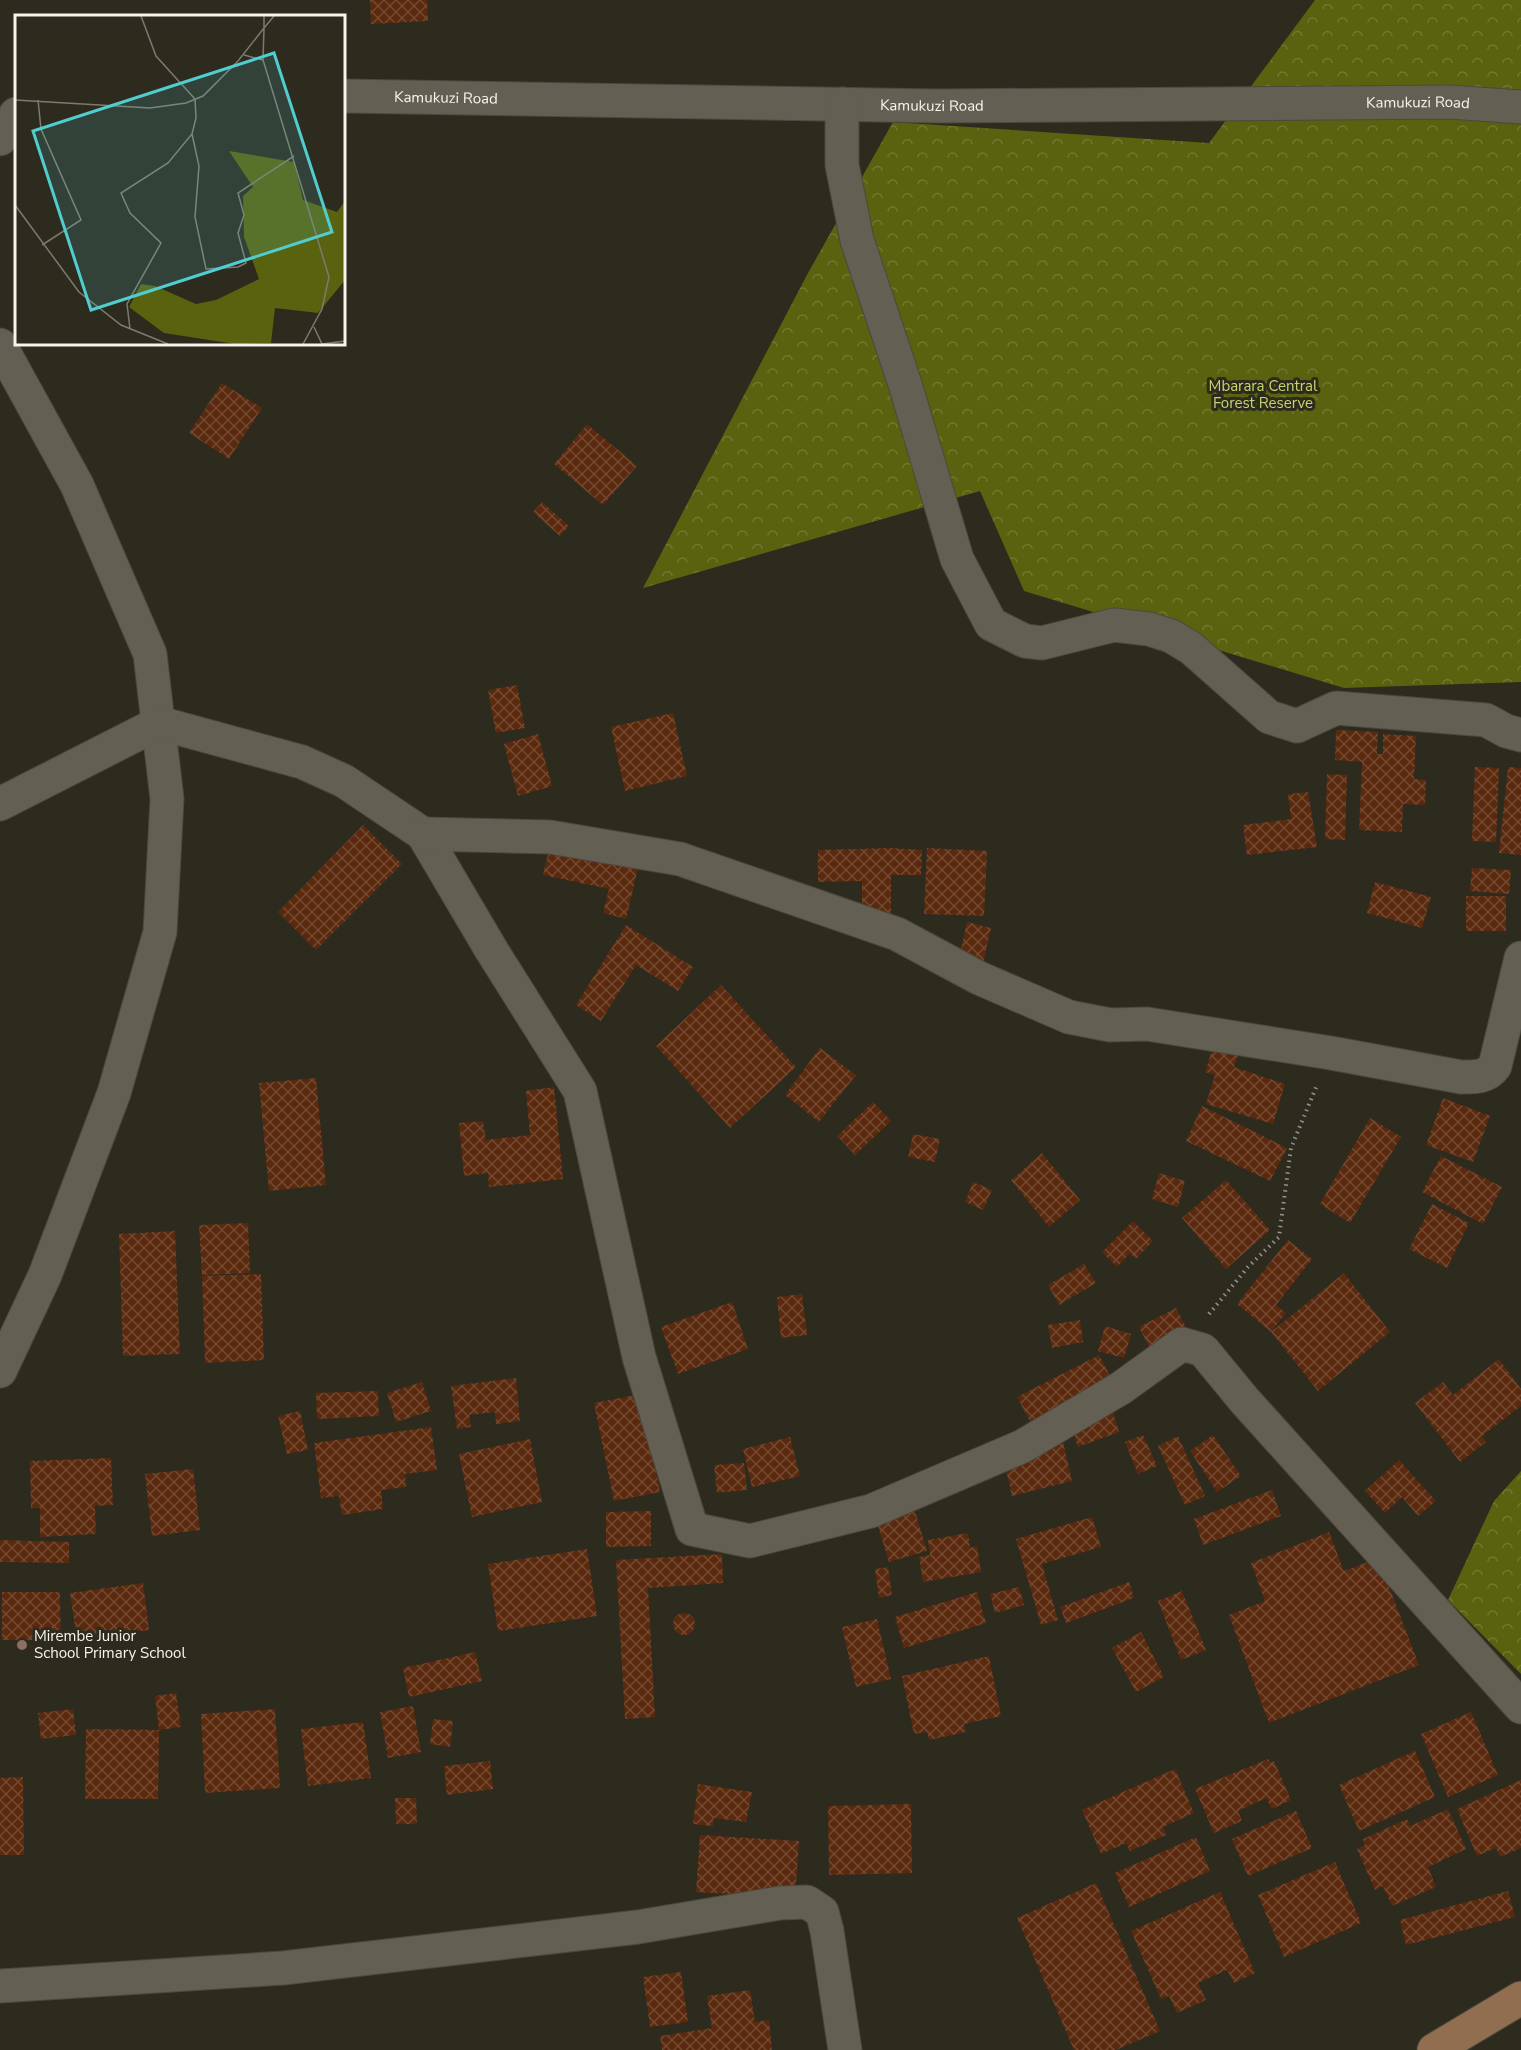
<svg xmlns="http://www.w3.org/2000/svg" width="1521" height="2050" viewBox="0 0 1521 2050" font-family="'Nunito Sans',sans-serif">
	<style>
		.forest { fill: url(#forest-crowns) }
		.building { fill: url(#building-cross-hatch) }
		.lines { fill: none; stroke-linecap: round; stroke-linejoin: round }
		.minor-casing { stroke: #4c483e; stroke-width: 35 }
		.primary-casing { stroke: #4c483e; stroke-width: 35 }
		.path { stroke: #96938a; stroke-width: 4; stroke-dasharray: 1.5 4.5; stroke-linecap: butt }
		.minor { stroke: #635f52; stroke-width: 33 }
		.primary { stroke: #916e4f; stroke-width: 33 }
		.education-dot { fill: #8d6e63; stroke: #2d2a1e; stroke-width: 2 }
		.labels { text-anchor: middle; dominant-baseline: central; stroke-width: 6; stroke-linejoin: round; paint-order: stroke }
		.street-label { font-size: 15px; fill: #f6f4ec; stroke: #2d2a1e }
		.park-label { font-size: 15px; fill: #c6d66c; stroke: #2d2a1e }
		.poi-label { font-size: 15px; fill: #f6f4ec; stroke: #2d2a1e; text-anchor: start }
		.inset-road { fill: none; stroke: #7d7b70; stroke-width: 1.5 }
		.view { fill: #52cdcf; fill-opacity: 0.15; stroke: #52cdcf; stroke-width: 3 }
		.inset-edge { fill: none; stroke: #f6f4ec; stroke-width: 3 }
	</style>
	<defs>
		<pattern id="forest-crowns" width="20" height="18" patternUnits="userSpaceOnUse" patternTransform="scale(1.5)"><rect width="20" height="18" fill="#59620e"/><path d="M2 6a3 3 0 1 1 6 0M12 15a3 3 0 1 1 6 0" fill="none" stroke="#717931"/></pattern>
		<pattern id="building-cross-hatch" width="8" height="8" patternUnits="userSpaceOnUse" patternTransform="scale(1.5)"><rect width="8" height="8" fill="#5a290e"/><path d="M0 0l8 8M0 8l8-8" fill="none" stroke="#724931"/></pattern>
	</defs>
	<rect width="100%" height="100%" fill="#2d2a1e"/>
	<path class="forest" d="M1315 0H1521V682L1344 688 1024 591 980 491 643 588 808 273 893 122 1209 143Z
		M1521 1471V1674L1448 1600 1494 1501Z"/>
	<path class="building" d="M370 0H427L428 21 371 24Z
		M222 383 262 408 229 459 189 433Z
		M587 424 637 466 603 505 554 464Z
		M542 502 569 526 560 536 533 512Z
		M517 685 525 728 496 733 488 690Z
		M673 713 687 776 625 791 611 727Z
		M1336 730 1378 732 1377 754H1383V734L1416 736 1414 779 1426 780 1425 805 1403 804 1402 832 1359 830 1362 762 1335 760Z
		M538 734 552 786 518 796 504 744Z
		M1475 767 1499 768 1496 842 1472 841Z
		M1508 767 1521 768V855L1499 853Z
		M1327 774 1347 775 1345 840 1325 839Z
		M1308 792 1317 847 1247 855 1243 825 1291 819 1288 794Z
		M363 825 402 864 316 950 278 912Z
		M891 848 922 850 921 875H891V917H862V881L818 882V850Z
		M927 848 987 851 984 916 924 914Z
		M549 849 638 868 626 919 603 913 609 889 543 875Z
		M1472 868 1511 870 1509 894 1470 891Z
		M1375 882 1431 897 1422 928 1367 913Z
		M1466 896H1506V931H1466Z
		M967 922 991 928 982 968 958 963Z
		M626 925 693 967 678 991 636 965 601 1021 576 1005Z
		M721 985 796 1067 730 1128 656 1046Z
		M1215 1041 1240 1049 1234 1067 1285 1084 1273 1124 1206 1104 1215 1075 1205 1072Z
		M820 1048 856 1075 819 1122 785 1095Z
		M316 1078 326 1185 269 1191 259 1083Z
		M554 1087 563 1179 489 1187 488 1173 464 1176 459 1123 483 1121 486 1140 530 1135 526 1091Z
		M1443 1098 1490 1116 1473 1162 1426 1145Z
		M873 1102 891 1121 855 1155 837 1136Z
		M1202 1106 1287 1148 1270 1181 1186 1141Z
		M1370 1118 1401 1137 1350 1223 1320 1204Z
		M913 1134 940 1139 935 1162 908 1157Z
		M1042 1153 1080 1200 1049 1227 1011 1180Z
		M1441 1156 1502 1187 1483 1224 1422 1192Z
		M1159 1173 1185 1181 1178 1207 1152 1199Z
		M1226 1180 1270 1230 1226 1269 1182 1218Z
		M973 1182 992 1190 983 1210 965 1202Z
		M1432 1204 1469 1223 1447 1268 1409 1249Z
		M1133 1221 1153 1241 1136 1259 1130 1253 1117 1267 1102 1252Z
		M248 1223 250 1273 202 1275 199 1225Z
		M175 1231 180 1354 123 1356 119 1234Z
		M1288 1240 1312 1259 1276 1305 1286 1313 1271 1332 1344 1273 1390 1332 1318 1391 1271 1332 1237 1304Z
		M1084 1264 1096 1283 1059 1305 1048 1285Z
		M261 1274 264 1360 205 1363 202 1276Z
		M802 1294 807 1335 781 1338 777 1297Z
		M732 1302 748 1349 678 1374 661 1327Z
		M1176 1308 1186 1327 1149 1347 1139 1327Z
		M1080 1320 1083 1342 1052 1348 1048 1325Z
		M1105 1326 1131 1334 1124 1358 1098 1351Z
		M1099 1355 1117 1389 1035 1431 1017 1397Z
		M1499 1359 1521 1389V1406L1482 1436 1486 1442 1460 1462 1415 1403 1443 1382 1453 1395Z
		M516 1378 520 1421 496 1424 495 1412 469 1415 471 1427 457 1429 451 1386Z
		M422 1382 431 1411 396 1422 387 1393Z
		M378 1391 379 1416 317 1419 316 1393Z
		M641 1394 660 1492 614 1501 594 1403Z
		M1110 1404 1119 1432 1078 1447 1068 1420Z
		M300 1411 308 1450 287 1454 278 1416Z
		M431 1427 437 1470 405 1474 406 1487 381 1490 383 1509 342 1515 339 1496 321 1498 314 1443Z
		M1143 1435 1157 1466 1138 1474 1125 1442Z
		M1213 1435 1241 1476 1217 1492 1190 1451Z
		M1178 1436 1205 1496 1185 1505 1158 1446Z
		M790 1437 800 1476 752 1487 743 1449Z
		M530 1439 542 1502 472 1517 459 1454Z
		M1063 1442 1072 1481 1012 1496 1003 1457Z
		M111 1458 113 1505 95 1506 96 1534 40 1537V1508H31L30 1461Z
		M1399 1460 1436 1501 1418 1516 1402 1497 1385 1513 1365 1491Z
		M744 1463 747 1490 717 1493 714 1465Z
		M193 1469 200 1530 152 1536 145 1474Z
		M1272 1490 1281 1516 1203 1545 1194 1519Z
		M651 1511V1546L606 1547V1512Z
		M915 1511 927 1551 889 1562 877 1523Z
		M1092 1517 1101 1547 1042 1564 1058 1620 1041 1625 1016 1539Z
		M1329 1532 1344 1571 1378 1558 1419 1665 1269 1723 1229 1615 1265 1601 1251 1563Z
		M968 1533 970 1548 977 1546 981 1572 923 1582 919 1557 930 1555 928 1540Z
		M0 1540 69 1542V1563L0 1562Z
		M587 1549 597 1616 498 1631 488 1564Z
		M722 1554 723 1583 648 1588 655 1717 625 1719 616 1560Z
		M888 1567 892 1595 879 1598 875 1569Z
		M1129 1582 1134 1598 1066 1623 1060 1607Z
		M143 1583 149 1630 77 1640 70 1593Z
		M1019 1587 1024 1605 995 1613 990 1594Z
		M1182 1591 1206 1650 1181 1660 1158 1601Z
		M2 1592H60L61 1640H2Z
		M977 1592 986 1623 904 1648 895 1617Z
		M673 1624a11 11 0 1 1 22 0a11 11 0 1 1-22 0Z
		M877 1619 891 1679 856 1687 842 1627Z
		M1141 1632 1164 1677 1136 1692 1112 1648Z
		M475 1652 482 1681 409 1697 403 1668Z
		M989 1656 1001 1716 964 1724 966 1732 929 1740 927 1732 914 1734 902 1676Z
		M176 1693 181 1727 159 1730 155 1696Z
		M413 1706 421 1752 388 1758 380 1712Z
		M73 1709 76 1735 41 1739 38 1713Z
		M275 1709 280 1788 205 1793 201 1714Z
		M1471 1712 1498 1775 1448 1797 1421 1734Z
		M433 1719 453 1721 450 1747 430 1744Z
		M363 1722 371 1778 308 1786 301 1729Z
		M86 1729 159 1730 158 1799H85Z
		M1415 1751 1435 1797 1359 1831 1339 1785Z
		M1268 1759 1270 1763 1274 1761 1291 1800 1272 1809 1266 1798 1238 1811 1242 1821 1214 1833 1195 1789Z
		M490 1761 493 1789 447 1795 444 1766Z
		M1175 1769 1194 1813 1163 1827 1166 1835 1130 1851 1126 1843 1101 1854 1082 1810Z
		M23 1777 24 1855H0V1778Z
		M1521 1780V1848L1500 1857 1496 1848 1477 1856 1457 1809Z
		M698 1784 752 1792 746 1822 714 1818 713 1826 693 1824Z
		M395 1798H416L417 1824H396Z
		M911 1804 912 1873 829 1875 828 1806Z
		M1448 1809 1466 1849 1428 1867 1436 1887 1392 1906 1383 1886 1375 1890 1357 1849 1365 1845 1363 1839 1407 1819 1410 1826Z
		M1296 1811 1312 1848 1248 1876 1232 1839Z
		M700 1835 799 1841 795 1898 696 1892Z
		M1196 1837 1210 1871 1129 1907 1115 1873Z
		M1335 1862 1361 1923 1284 1957 1258 1895Z
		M1096 1883 1160 2031 1116 2050H1074L1017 1918Z
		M1508 1891 1515 1917 1406 1945 1400 1920Z
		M1220 1892 1255 1973 1234 1983 1227 1970 1198 1983 1206 2000 1177 2013 1169 1996 1161 1999 1131 1931Z
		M681 1972 688 2022 650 2027 643 1977Z
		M750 1990 755 2022 769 2020 772 2050H662L660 2036 712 2028 707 1996Z"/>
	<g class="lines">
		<defs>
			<g id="minor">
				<path id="s1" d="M344 96 938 106 1450 102 1521 107"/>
				<path d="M842 104V165L857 240 905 384 957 559 991 624 1025 641 1042 643 1114 625 1149 629 1171 636 1191 648 1269 717 1297 726 1336 708 1486 720 1506 731 1521 735"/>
				<path d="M0 139 16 114"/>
				<path d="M0 345 77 485 150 654 167 799 160 932 114 1093 45 1275 0 1371"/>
				<path d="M0 804 159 723 302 762 344 781 423 834 492 951 580 1091 639 1357 692 1529 750 1541 871 1511 1023 1446 1121 1388 1182 1344 1203 1350 1245 1401 1521 1707"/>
				<path d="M423 834 550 837 680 859 897 934 979 978 1069 1017 1110 1025 1147 1024 1331 1053 1461 1077C1475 1077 1486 1078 1495 1066L1521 958"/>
				<path d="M0 1986 283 1968 638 1927 780 1903 807 1902 822 1912 827 1931 845 2050"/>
			</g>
			<path id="primary" d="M1434 2050 1521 1998"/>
		</defs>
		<use href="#minor" class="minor-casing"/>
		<use href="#primary" class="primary-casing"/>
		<path class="path" d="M1209 1314 1248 1267 1279 1237 1291 1148 1317 1085"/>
		<use href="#minor" class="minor"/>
		<use href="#primary" class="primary"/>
	</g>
	<circle class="education-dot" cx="22" cy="1645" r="6"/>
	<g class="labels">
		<g class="street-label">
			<text stroke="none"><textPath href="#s1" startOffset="102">Kamukuzi Road</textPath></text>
			<text stroke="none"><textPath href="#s1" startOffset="1074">Kamukuzi Road</textPath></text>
			<text stroke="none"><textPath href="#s1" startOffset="588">Kamukuzi Road</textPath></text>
		</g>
		<g class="park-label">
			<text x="1263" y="386">Mbarara Central<tspan x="1263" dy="17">Forest Reserve</tspan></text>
		</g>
		<g class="poi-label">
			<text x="34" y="1636">Mirembe Junior<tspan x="34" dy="17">School Primary School</tspan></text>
		</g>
	</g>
	<g transform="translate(15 15)">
		<rect width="330" height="330" fill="#2d2a1e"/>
		<path d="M214 136 279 147 288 185 322 197 330 186V265L303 298 260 293 256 328 220 329 149 318 114 292 126 269 140 271 181 289 201 285 244 264 229 222 228 181 238 172Z" fill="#59620e"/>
		<path class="inset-road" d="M259 1 249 13 248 45 314 262 307 294 288 329M229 40 248 45M0 85 135 93 171 88 188 81 223 46 249 13V1M23 85 26 114 66 205 27 230M177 119 184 151 180 202 191 254 223 252 231 248 223 218 229 200 223 178 279 141M0 190 64 277 106 310 153 329M299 312 307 329M115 314 112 289 146 228 115 198 106 178 153 148 177 119 181 103 180 84 141 41 126 1M307 329 330 326"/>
		<path class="view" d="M259 38 317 217 76 295 18 116Z"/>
		<rect width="330" height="330" class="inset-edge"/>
	</g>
</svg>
